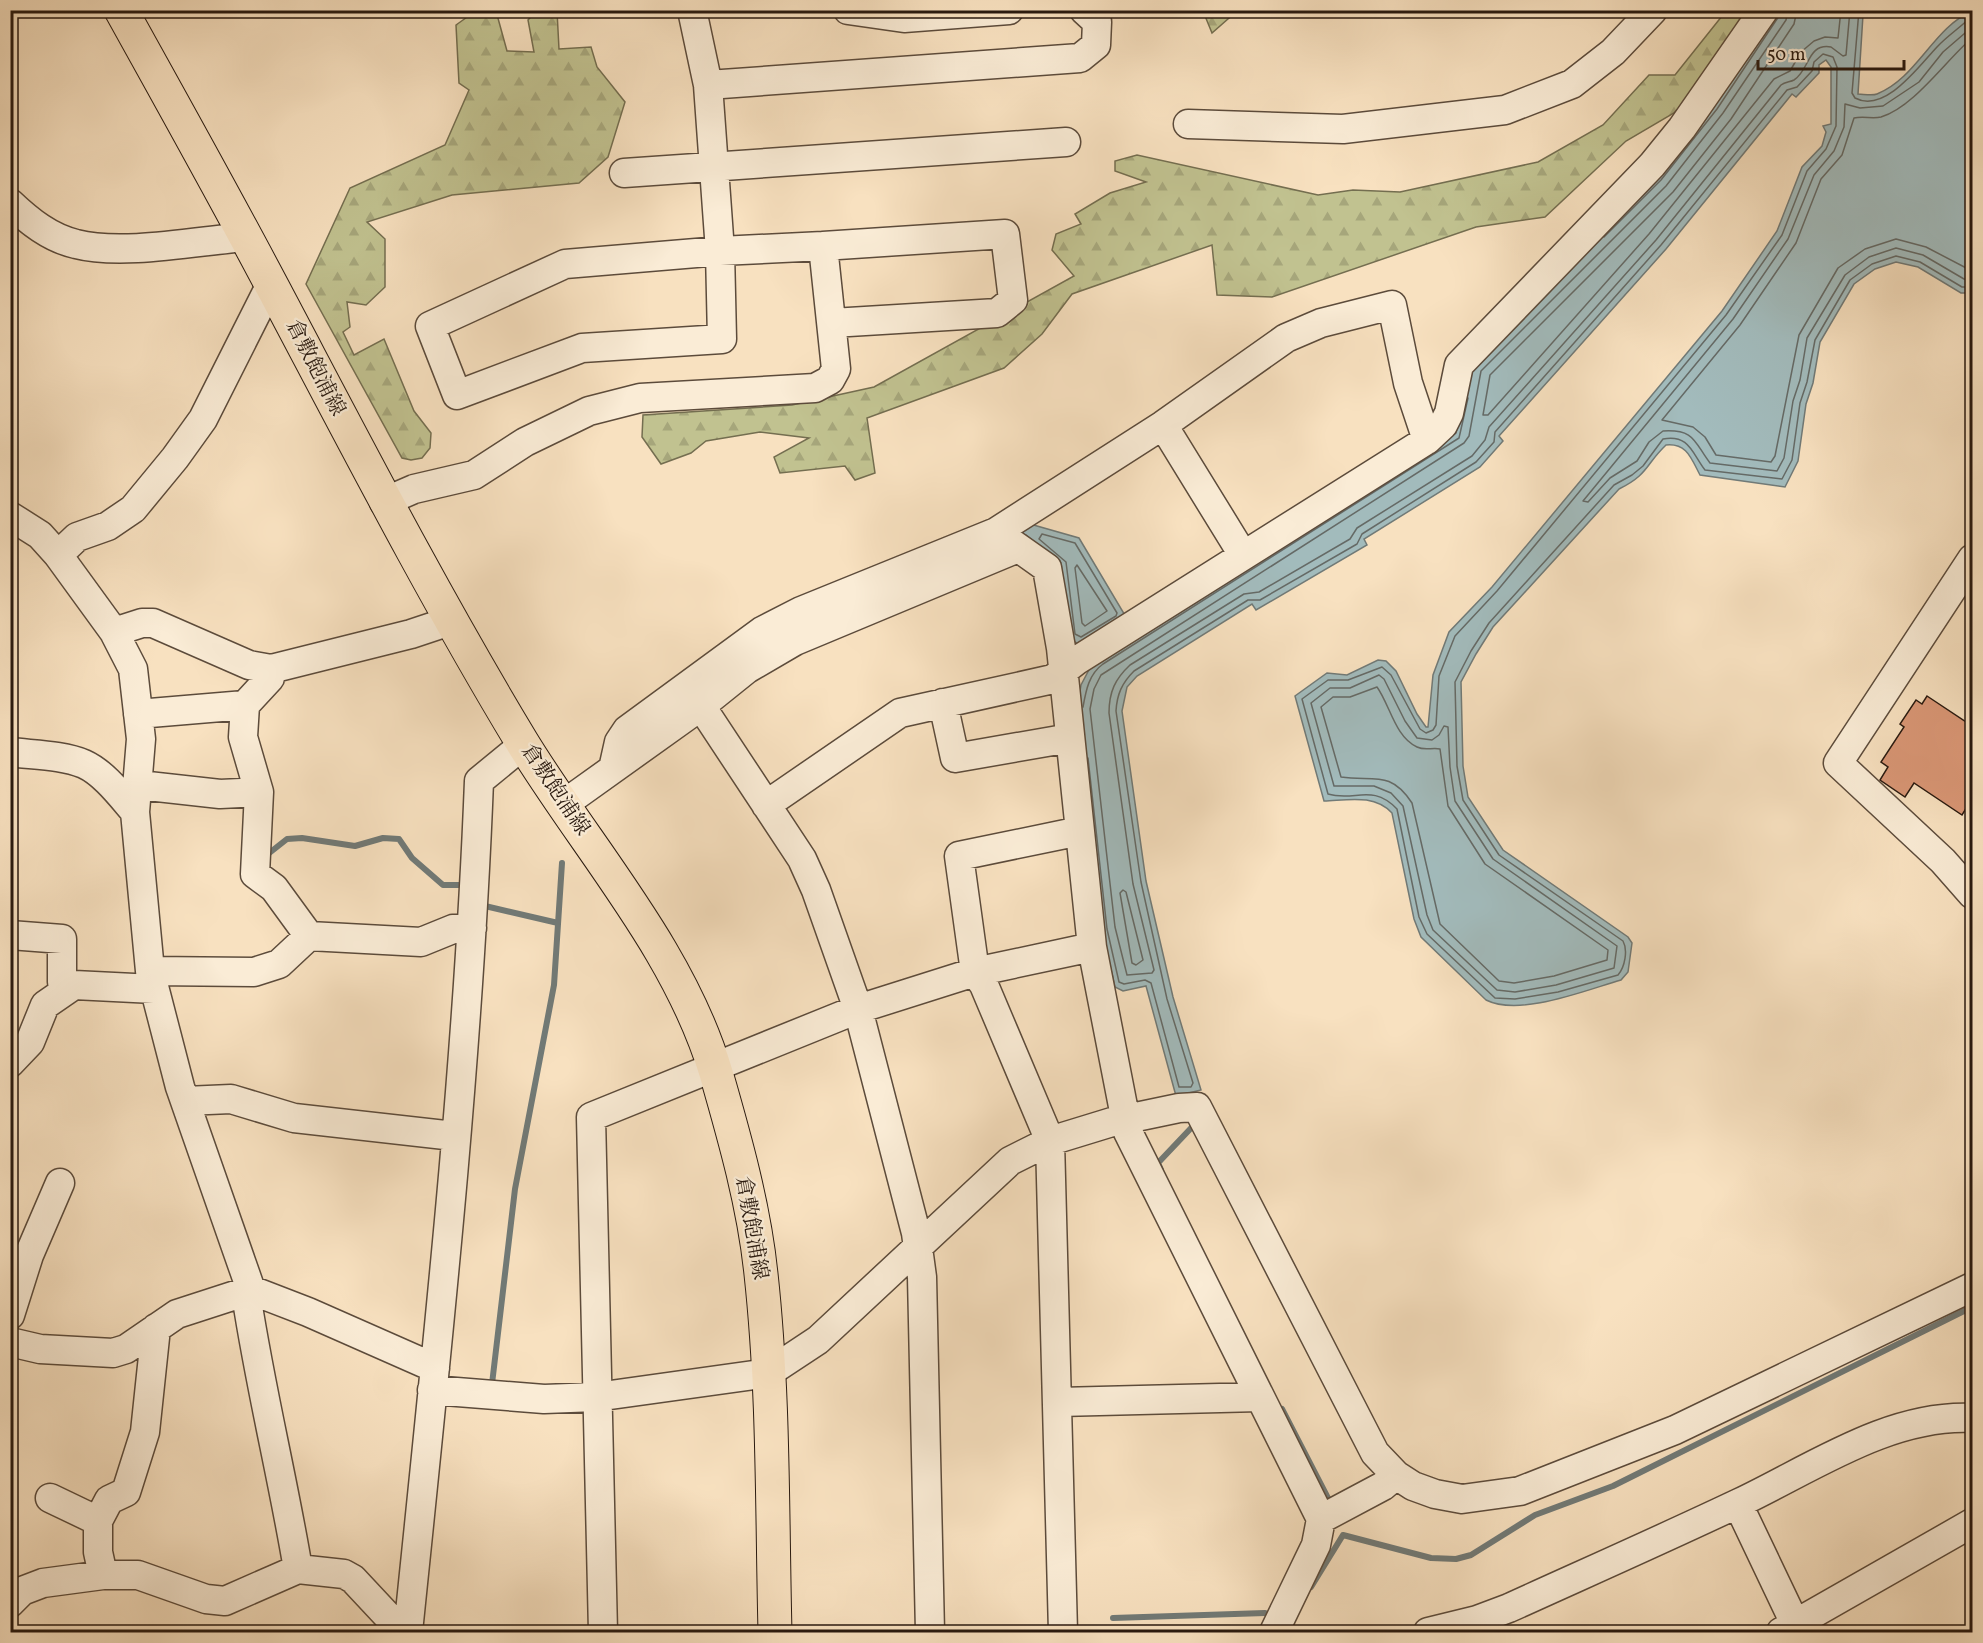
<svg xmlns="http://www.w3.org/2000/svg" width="1983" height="1643" viewBox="0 0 1983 1643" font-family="Vollkorn,'Noto Serif JP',serif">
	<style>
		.forest { fill: url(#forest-firs); stroke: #746e50; stroke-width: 1.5 }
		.water { fill: #a2bbbc; stroke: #717a77; stroke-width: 1.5 }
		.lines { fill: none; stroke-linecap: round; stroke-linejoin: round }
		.shore { stroke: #656a66; stroke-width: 1.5 }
		.stream { stroke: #717a77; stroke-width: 6 }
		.building { fill: #da9776; stroke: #28190f; stroke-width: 1.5 }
		.minor-casing { stroke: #5c4b3b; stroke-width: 31 }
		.major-casing { stroke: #28190f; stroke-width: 35 }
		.minor { stroke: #faecd6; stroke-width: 28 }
		.major { stroke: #f8e1c0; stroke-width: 33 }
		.labels { text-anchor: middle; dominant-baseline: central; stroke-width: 4.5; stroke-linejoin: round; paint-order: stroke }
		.street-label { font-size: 21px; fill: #28190f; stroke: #faecd6 }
	</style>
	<defs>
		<pattern id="forest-firs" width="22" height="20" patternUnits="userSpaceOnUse" patternTransform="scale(1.5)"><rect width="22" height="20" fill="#c1c290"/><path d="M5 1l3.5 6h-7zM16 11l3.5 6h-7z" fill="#a6a67b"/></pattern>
	</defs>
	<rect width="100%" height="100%" fill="#f8e1c0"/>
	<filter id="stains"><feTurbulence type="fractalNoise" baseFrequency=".00333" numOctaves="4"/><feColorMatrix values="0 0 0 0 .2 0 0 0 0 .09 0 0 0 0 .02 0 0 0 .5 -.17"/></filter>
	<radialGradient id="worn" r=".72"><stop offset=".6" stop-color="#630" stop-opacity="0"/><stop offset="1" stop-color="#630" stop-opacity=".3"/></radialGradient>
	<path class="forest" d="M477 10 496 11 507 51 534 52 528 20 536 11H557L559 49 591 47 597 67 625 102 608 157 579 183 452 195 367 222 385 239V287L366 305 347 302 350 327 343 332 354 355 384 339 414 411 431 433 430 448 422 458 411 460 402 458 306 284 350 188 445 145 469 90 459 83 456 25Z
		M1203 11H1237L1212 33Z
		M1726 11H1750L1693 94 1674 113 1626 141 1545 217 1476 227 1272 297 1217 295 1212 245 1072 294 1042 334 1004 368 867 418 875 473 855 480 845 466 780 473 774 457 809 438 760 432 706 441 691 453 661 464 642 437 643 415 792 405 874 387 1074 276 1052 250 1056 234 1081 224 1075 214 1110 193 1146 182 1115 171V161L1137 155 1318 195 1353 190 1400 192 1538 162 1603 125 1649 75H1675Z"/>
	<path class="water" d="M1776 11H1867L1863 15 1858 94C1863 94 1872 96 1877 94 1917 78 1933 28 1972 11V293H1961L1918 267 1896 262 1875 269 1854 284 1820 342 1813 383 1806 404 1798 461 1785 487 1700 475C1691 458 1687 443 1666 445 1645 465 1649 474 1619 489L1493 627 1476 654 1461 682 1463 766 1468 797 1503 850 1628 937 1632 943 1628 972 1621 980C1586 990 1520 1017 1486 1000L1421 937 1414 919 1392 813C1374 794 1349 800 1324 801L1295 696 1327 673 1347 675 1378 660 1386 661 1396 671 1417 714 1426 727H1428L1433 675 1449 632 1492 587 1722 311 1777 231 1802 167 1822 146 1826 132 1823 126 1831 124V67L1826 60 1819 65V73L1796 97 1792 94 1666 249 1499 436 1503 441 1480 467 1364 539 1367 545 1256 610 1252 604 1137 676 1127 687 1122 711 1146 881 1173 997 1201 1090 1176 1096 1146 986 1123 991 1115 987 1102 930 1077 708 1081 685 1091 666 1456 433 1468 365Z
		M1030 524 1079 538 1126 617 1080 645 1070 639 1061 563 1026 535 1018 536 1016 531Z"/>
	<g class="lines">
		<path class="shore" d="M1788 10 1786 20 1723 113 1666 186 1481 371 1469 436 1464 443 1101 675 1094 689 1090 709 1115 927 1127 975 1152 973 1154 970 1133 884 1109 713C1109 692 1115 679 1130 665L1244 594 1259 592 1350 539 1357 528 1472 456 1485 440 1489 427 1656 240 1781 85C1785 82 1790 82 1794 80 1810 70 1807 43 1831 47L1843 56 1846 55 1850 10
			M1797 10 1794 24 1731 119 1673 192 1490 375 1483 415H1488L1649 234 1774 79 1790 71 1801 52 1814 41 1825 37 1838 38 1841 10
			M1859 10 1852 93 1855 98C1885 114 1919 66 1937 47 1947 36 1961 27 1972 16
			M1972 27 1943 52 1919 82 1883 106 1860 108 1845 104 1844 127 1834 151 1814 175 1788 239 1733 319 1583 501 1588 502 1610 478 1637 461 1649 442 1663 431C1695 429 1694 442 1710 463L1777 471 1784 458 1793 401 1800 380 1807 338 1845 275 1869 257 1896 248 1923 255 1964 279 1972 280
			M1972 38C1946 60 1914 107 1881 117 1873 119 1863 116 1854 118L1842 155 1821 179 1796 243 1740 325 1662 420 1693 427 1705 437 1716 455 1771 462 1775 456 1799 335 1838 268 1865 249 1896 239 1926 247 1972 271
			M1604 237 1661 180 1717 109 1779 16 1781 10
			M1042 534 1075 543 1117 613 1116 616 1081 637 1075 634 1066 562 1039 539Z
			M1077 565 1107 611 1085 626 1082 623 1075 568Z
			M1379 675 1384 679 1405 721 1417 738 1432 740 1439 735 1444 726 1448 727 1450 767 1455 801 1493 859 1617 946 1614 968 1556 985 1515 992 1497 990 1433 930 1427 915 1403 806 1391 793 1374 786H1334L1311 703 1330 688H1350Z
			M1377 687C1390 705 1395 737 1417 747 1425 751 1433 747 1440 749L1448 806 1485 864 1608 950 1607 960 1554 976 1514 983 1499 981 1440 924 1412 803C1390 769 1372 782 1341 777L1321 707 1333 697H1350Z
			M1083 707C1086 690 1089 674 1103 664L1459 438 1468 398
			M1088 758 1107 929 1119 982 1124 984 1145 980 1151 983 1179 1087H1191L1193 1083 1167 999 1141 882 1116 711C1117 694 1122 683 1134 671L1248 600H1260L1357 544 1362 534 1476 462 1494 442 1495 432 1661 245 1787 90 1797 87 1812 71 1814 62 1823 54 1833 57 1837 67 1836 126 1826 149 1807 171 1782 235 1726 315 1497 591 1455 636 1439 676 1436 725 1433 730 1426 733 1420 729 1391 675 1382 667 1348 680H1328L1302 699 1328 794C1355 802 1372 783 1397 809L1419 917 1427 934 1495 998 1515 999 1558 992 1618 975C1625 967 1628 950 1623 941L1499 855 1463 800 1457 766 1455 682 1471 651 1489 623 1614 485 1632 475 1643 466 1663 439C1689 434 1692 453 1705 470L1782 479 1792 460 1800 403 1807 382 1815 340 1850 280 1872 264 1896 256 1920 262 1962 287H1972
			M1123 890 1126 892 1143 960 1136 965 1132 963 1120 893Z"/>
		<path class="stream" d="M268 854 287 839 302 838 355 846 383 838 399 839 412 858 443 885H463
			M485 906 558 923
			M1161 1170 1158 1163 1193 1126
			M492 1384 515 1189 554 985 562 863
			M1282 1409 1331 1504
			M1311 1587 1343 1535 1431 1558 1456 1559 1471 1555 1535 1515 1613 1486 1972 1307
			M1113 1618 1265 1613"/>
	</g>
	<path class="building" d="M1927 696 1972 726V799L1962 815 1914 783 1905 797 1880 780 1888 767 1881 762 1904 727 1900 724 1916 700 1922 704Z"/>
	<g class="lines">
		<defs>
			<path id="minor" d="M692 10 708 85
				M848 10 904 18 1009 10
				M1188 124 1343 129 1505 110 1572 84 1613 52 1653 10
				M624 173 1066 142
				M10 203C29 221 50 238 76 244 122 256 197 241 246 237
				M823 246 1005 234 1013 300 997 313 832 323
				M1163 425 1243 555
				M384 502 414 489 474 475 525 442 589 411 640 398 815 388 830 380 836 369 823 246 720 251 565 264 430 326 457 395 582 348 722 339 720 251 708 85 1080 58 1096 45 1097 22 1084 10
				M10 516 40 535 58 555 114 632 133 669 141 739 135 812 150 971 180 1087 251 1290 247 1300C261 1391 283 1479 298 1569
				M996 532 1047 568 1061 648 1092 947 1128 1132 1321 1519 1316 1545 1274 1632
				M58 555 77 537 108 526 133 509 175 458 203 419 271 284
				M1972 559 1838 763 1943 861 1972 894
				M114 632 142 623H153L249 665 271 669 411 634 453 620
				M271 669 270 678 245 705 243 737 259 792 255 874 274 888 309 936
				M943 703 955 758 1070 738
				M701 706 802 859 816 890 858 1009 916 1233 922 1277 930 1632
				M138 714 245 705
				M10 752C34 755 63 755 84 764 104 773 121 796 135 812
				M613 769 619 742 627 730 762 631 801 611 996 532 1163 425 1286 338 1321 323 1392 305 1408 383 1427 440
				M139 785 220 794 259 792
				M564 804 701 706 747 669 795 641 1018 548
				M766 805 900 713 1053 679 1076 661 1427 440 1443 425 1449 413 1459 365 1652 165 1682 128 1764 10
				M10 935 62 939V982L66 990
				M150 971 254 972 279 964 309 936 421 942 453 929 472 928
				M10 1063 30 1042 45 1005 74 985 154 989
				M185 1101 231 1099 294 1118 454 1136
				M10 1315 29 1255 60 1183
				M10 1342 40 1349 113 1353 126 1349 177 1314 251 1290 308 1312 435 1368
				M432 1390 544 1399 596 1397 768 1373 818 1340 1010 1161 1050 1141 1112 1122 1179 1108 1197 1107 1375 1453 1396 1475 1413 1486 1435 1494 1462 1499 1520 1491 1675 1430 1972 1287
				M1059 1402 1260 1397
				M50 1498 98 1521V1552L103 1575
				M1738 1504 1799 1632
				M1321 1519 1383 1486 1396 1475
				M98 1521 109 1500 126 1492 145 1432 156 1328
				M10 1603 22 1591 43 1583 103 1575H138L206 1599 225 1601 298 1569 344 1574 353 1579 396 1625 408 1629
				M408 1632C437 1349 468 1065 479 781L524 744
				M603 1632 591 1117 858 1009 975 972 1092 947
				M1063 1632 1050 1141 984 985 975 972 959 856 1080 831
				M1428 1632 1477 1620 1509 1608C1586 1573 1663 1539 1739 1503 1811 1469 1889 1414 1972 1418
				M1781 1632 1972 1523"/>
			<path id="major" d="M121 10C172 102 223 193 272 286 353 439 432 593 522 742 588 850 679 949 716 1073 735 1139 754 1206 761 1274 774 1393 772 1513 775 1632"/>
		</defs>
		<use href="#minor" class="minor-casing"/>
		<use href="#major" class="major-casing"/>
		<use href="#minor" class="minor"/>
		<use href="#major" class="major"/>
	</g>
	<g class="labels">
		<g class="street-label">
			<text transform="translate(315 368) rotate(63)">倉敷飽浦線</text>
			<text transform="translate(555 790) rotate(56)">倉敷飽浦線</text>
			<text transform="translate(751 1228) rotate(80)">倉敷飽浦線</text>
		</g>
	</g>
	<rect width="1983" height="1643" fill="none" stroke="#f8e1c0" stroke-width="36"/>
	<rect x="12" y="12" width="1959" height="1619" fill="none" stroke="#28190f" stroke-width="3"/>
	<rect x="18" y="18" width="1947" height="1607" fill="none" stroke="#28190f" stroke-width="1.5"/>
	<path d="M1758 60v9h146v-9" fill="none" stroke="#28190f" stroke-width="3"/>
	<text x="1767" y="60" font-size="18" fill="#28190f" stroke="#faecd6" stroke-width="4.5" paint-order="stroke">50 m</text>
	<rect width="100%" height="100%" filter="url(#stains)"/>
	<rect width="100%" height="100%" fill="url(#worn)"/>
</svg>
